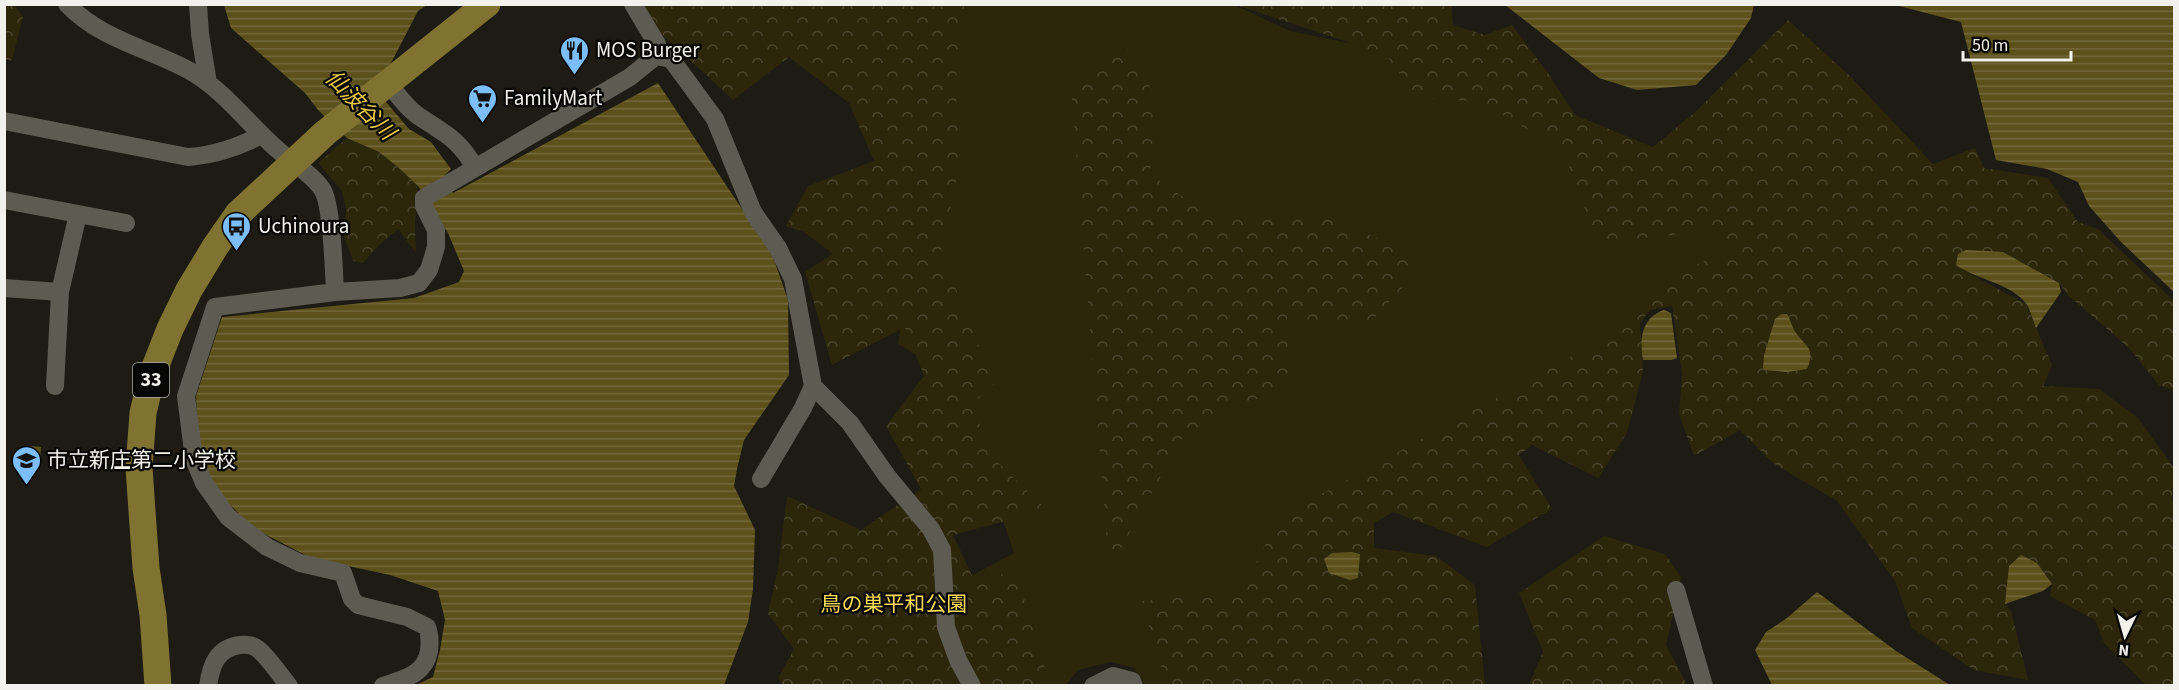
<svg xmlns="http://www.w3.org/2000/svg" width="2179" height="690" viewBox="0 0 2179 690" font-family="'Source Sans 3','Noto Sans JP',sans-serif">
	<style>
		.green { fill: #2c260b }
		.forest { fill: url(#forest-crowns) }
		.water { fill: url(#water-rules) }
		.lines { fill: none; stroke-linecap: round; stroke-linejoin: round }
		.minor { stroke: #5d5b52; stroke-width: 18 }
		.primary { stroke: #807230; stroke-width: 27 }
		.labels { text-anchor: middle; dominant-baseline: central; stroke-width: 4.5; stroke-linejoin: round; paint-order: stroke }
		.shield { fill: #060604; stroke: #abaaa6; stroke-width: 1.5 }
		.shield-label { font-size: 20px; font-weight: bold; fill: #f2f1eb }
		.poi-label { font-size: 21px; fill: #f2f1eb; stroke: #060604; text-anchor: start }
		.park-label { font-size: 21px; fill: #f8db57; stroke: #060604 }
		.water-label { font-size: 22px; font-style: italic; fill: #e6c942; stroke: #060604 }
	</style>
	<defs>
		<pattern id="forest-crowns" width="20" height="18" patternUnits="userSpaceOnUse" patternTransform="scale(1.5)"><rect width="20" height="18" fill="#2c260b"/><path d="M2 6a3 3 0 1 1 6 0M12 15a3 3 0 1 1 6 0" fill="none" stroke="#4b462f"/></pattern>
		<pattern id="water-rules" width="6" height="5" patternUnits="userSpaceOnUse" patternTransform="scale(1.5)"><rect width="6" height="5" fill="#5c501b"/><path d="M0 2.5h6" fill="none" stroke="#746a3c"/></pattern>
	</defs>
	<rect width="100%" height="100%" fill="#1d1b13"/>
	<path class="green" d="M947 5H1235L1290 31 1369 47 1474 96 1681 219 1739 238 1730 257 1660 290 1628 332 1271 536 1231 653 1178 685H1145L1134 668 1111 662 1078 670 1066 685H980L963 580 1014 553 954 377 898 344Z"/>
	<path class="forest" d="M5 4 15 5 23 17 12 60H5Z
		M645 5H964L955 90 962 154 941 252 994 384 972 404 992 457 1047 510 953 535 977 586 1015 568 1050 685 784 686 778 678 794 649 768 614 778 569 787 496 861 530 921 489 886 426 924 376 905 327 832 365 805 272 833 254 804 232 786 226 808 186 874 161 849 103 789 57 733 100 666 38 647 19Z
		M1236 5H1451L1453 25 1485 35 1512 25 1548 73 1575 115 1653 147 1696 111 1788 20 1850 76 1933 164 1975 148 1984 168 2048 178 2078 222 2098 229 2174 301V390L2159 385 2128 347 2070 297 2059 283 2003 252 1956 264 1965 271 2026 304 2052 365 2043 386 2099 389 2138 418 2174 468 2172 500 2174 504V685H2146L2104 643 2095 620 2050 596 2052 583 2005 603 2011 611 2028 680 1974 670 1912 628 1895 581 1837 501 1773 463 1740 430 1694 456 1679 414 1682 374 1672 306 1650 310 1640 323 1643 371 1627 433 1598 478 1532 445 1519 455 1552 509 1487 547 1393 512 1374 523V548L1436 556 1475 585 1485 685H1166L1142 601 1240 593 1280 517 1623 328 1670 278 1725 251 1717 230 1598 243 1563 151 1481 102 1417 97 1386 55Z
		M1124 43 1156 97 1150 174 1216 220 1327 215 1427 261 1365 328 1287 317 1289 384 1185 433 1109 570 1071 87Z
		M347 138 379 152 399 168 418 186 415 223 416 253 398 229 378 246 363 263 353 261 344 236 346 209 342 191 318 163Z
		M1604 536 1665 554 1681 577 1666 645 1687 685H1529L1543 652 1519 593Z"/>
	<path class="water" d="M224 5H427L418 11 391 63 373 78 386 102 409 129 431 142 451 169 443 177 453 193 658 83 772 254 788 300 789 375 744 440 737 469 734 486 755 530 753 589 748 622 724 685H416L433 677 440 650 445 620 438 591 390 575 311 558 251 527 225 499 199 461 196 396 222 317 414 298 459 282 464 271 448 233 418 186 399 168 379 152 347 138 318 110 305 93 231 28Z
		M1505 5H1754L1751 18 1726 55 1696 85 1637 90 1599 78Z
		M1895 5H2174V292L2121 242 2089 206 2078 182 2047 169 1996 160 1961 22Z
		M1966 250 2003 252 2059 283 2061 292 2036 328C2033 321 2031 312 2027 305 2012 283 1977 280 1956 265L1958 254Z
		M1664 310 1671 313 1677 358 1672 360H1643C1639 339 1642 317 1664 310Z
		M1783 314H1787C1791 320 1792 328 1796 333 1806 347 1816 348 1807 369L1787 372 1765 370 1763 368 1764 355 1775 319 1780 315Z
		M27 446 41 447 39 470 25 469Z
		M1352 552 1360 554 1358 578 1350 580 1329 573 1324 559 1332 553Z
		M2021 555 2037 563 2052 584 2043 591 2005 604 2009 566Z
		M1817 592 1896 651 1950 685H1772L1755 650 1766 632 1787 618Z"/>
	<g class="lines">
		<path class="minor" d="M67 4C101 40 149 48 190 71 224 90 249 125 278 150 291 162 312 174 322 189 332 203 334 272 335 292
			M198 4 200 34 208 83
			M656 56 671 59 715 119 753 212 778 248 793 279 813 386 850 423 887 476 931 529 942 550 946 627 958 660 972 686
			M388 83C397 94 405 106 417 115 443 133 459 138 475 168
			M4 121 188 157C216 155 237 147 262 135
			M4 200 126 223
			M4 288 60 292
			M55 386 60 292 78 214
			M761 479 803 408 813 386
			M1676 590 1704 686
			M208 686C211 665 217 648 240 645 247 644 253 645 258 649 270 659 279 674 289 686
			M383 686C403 679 425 675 429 651 430 643 430 635 427 627L407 617 358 605 352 599 343 573 300 563 267 547 228 517 204 483 194 459 186 396 215 307 335 292 400 288 419 283 429 270 436 247V230L424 206V198L630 77 656 56 657 44 633 4
			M1093 686 1113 676 1132 681 1134 686"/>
		<path class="primary" d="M158 686 153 615 146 568 139 468 143 413 152 375 170 329 189 290 215 247 238 214 325 133 487 4"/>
	</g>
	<defs>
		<symbol id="restaurant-pin" viewBox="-11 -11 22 30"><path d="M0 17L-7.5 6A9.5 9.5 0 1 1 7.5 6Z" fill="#7cbef9" stroke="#060604"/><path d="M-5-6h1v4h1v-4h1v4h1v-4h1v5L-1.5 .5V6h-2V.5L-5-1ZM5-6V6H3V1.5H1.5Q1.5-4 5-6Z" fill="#111"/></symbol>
		<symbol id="supermarket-pin" viewBox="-11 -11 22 30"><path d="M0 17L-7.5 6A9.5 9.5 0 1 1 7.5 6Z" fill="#7cbef9" stroke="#060604"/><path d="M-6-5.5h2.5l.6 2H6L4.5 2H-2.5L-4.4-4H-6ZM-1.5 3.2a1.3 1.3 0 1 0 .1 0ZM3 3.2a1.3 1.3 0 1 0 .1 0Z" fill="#111"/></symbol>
		<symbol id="bus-pin" viewBox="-11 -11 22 30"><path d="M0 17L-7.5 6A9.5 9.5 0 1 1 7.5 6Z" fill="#7cbef9" stroke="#060604"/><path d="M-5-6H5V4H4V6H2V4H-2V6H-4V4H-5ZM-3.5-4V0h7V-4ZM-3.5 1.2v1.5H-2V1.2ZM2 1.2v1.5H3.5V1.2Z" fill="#111"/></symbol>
		<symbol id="school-pin" viewBox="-11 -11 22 30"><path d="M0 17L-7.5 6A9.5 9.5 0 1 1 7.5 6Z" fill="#7cbef9" stroke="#060604"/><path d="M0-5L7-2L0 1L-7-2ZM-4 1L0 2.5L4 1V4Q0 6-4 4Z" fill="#111"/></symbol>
	</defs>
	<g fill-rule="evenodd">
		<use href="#restaurant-pin" x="558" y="34" width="33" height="45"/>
		<use href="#supermarket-pin" x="466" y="82" width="33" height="45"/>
		<use href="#bus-pin" x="220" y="210" width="33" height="45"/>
		<use href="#school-pin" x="10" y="444" width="33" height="45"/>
	</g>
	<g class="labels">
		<rect class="shield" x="133" y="363" width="36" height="34" rx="4.5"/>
		<g class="shield-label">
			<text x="151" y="380">33</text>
		</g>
		<g class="poi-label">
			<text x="596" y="50">MOS Burger</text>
			<text x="504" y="98">FamilyMart</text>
			<text x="258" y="226">Uchinoura</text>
			<text x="47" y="460">市立新庄第二小学校</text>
		</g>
		<g class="park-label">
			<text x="894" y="604">鳥の巣平和公園</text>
		</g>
		<g class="water-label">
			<text transform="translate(360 105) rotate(45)">仙波谷川</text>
		</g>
	</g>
	<rect width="2179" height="690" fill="none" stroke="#f2f1eb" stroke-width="12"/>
	<g transform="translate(2125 636) rotate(185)" stroke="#060604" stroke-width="4.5" paint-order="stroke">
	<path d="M0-4.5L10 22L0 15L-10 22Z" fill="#f2f1eb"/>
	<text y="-9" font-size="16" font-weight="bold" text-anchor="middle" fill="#f2f1eb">N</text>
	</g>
	<path d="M1963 51v9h108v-9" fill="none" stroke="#f2f1eb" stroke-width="3"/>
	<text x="1972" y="51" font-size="18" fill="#f2f1eb" stroke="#060604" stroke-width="4.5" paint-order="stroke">50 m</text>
</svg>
